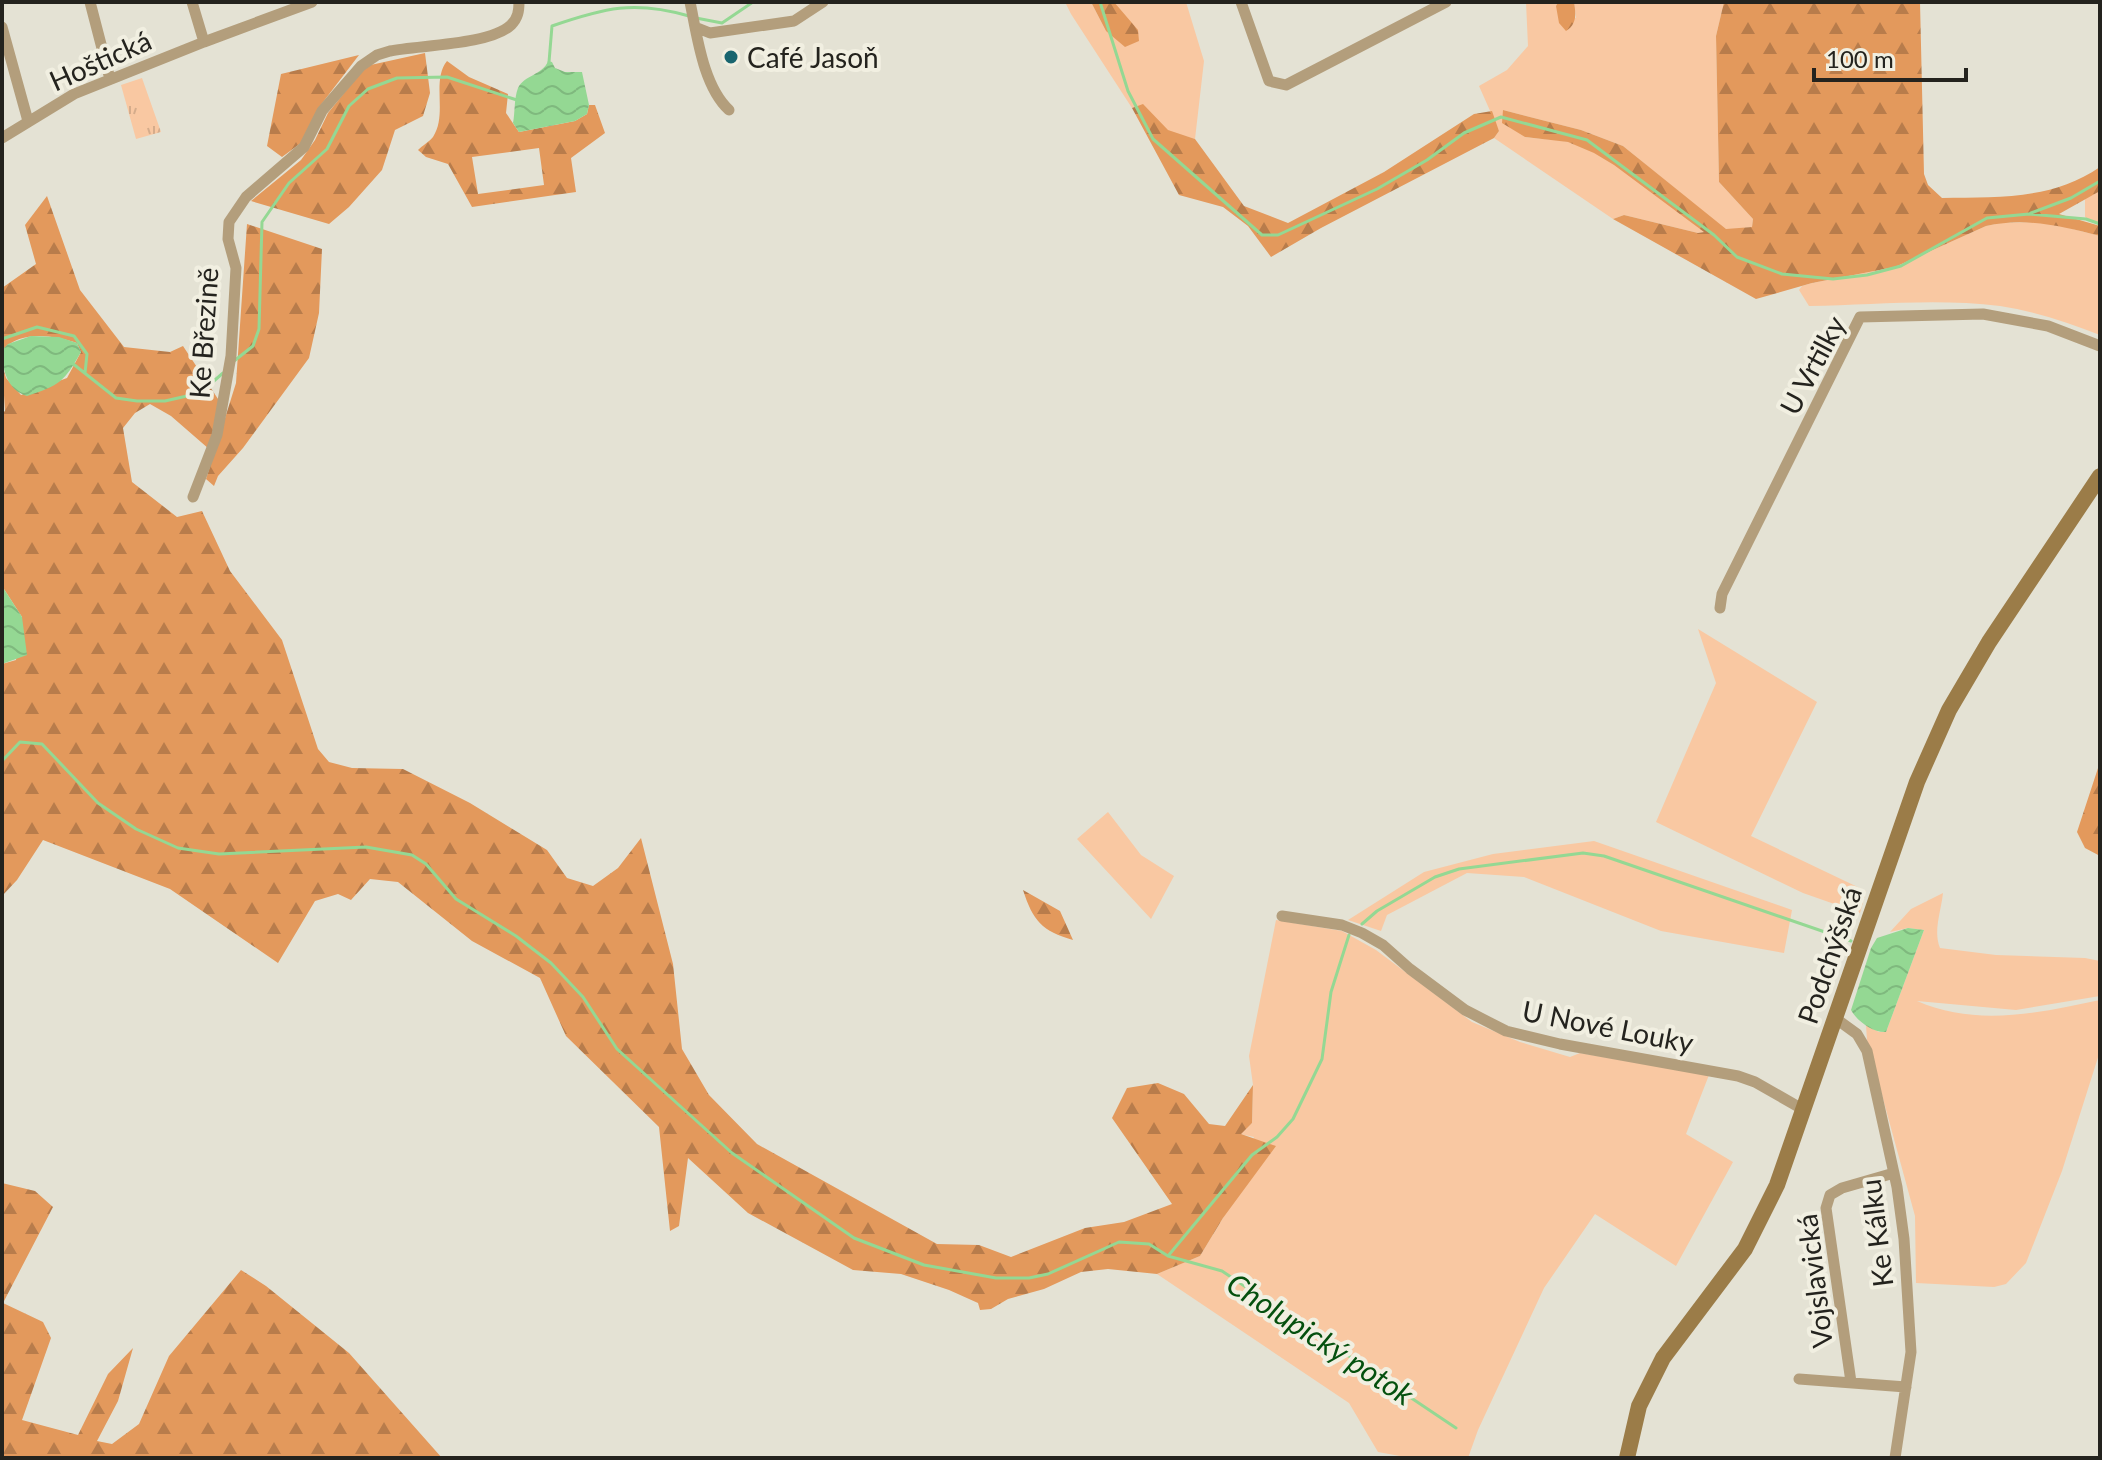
<svg xmlns="http://www.w3.org/2000/svg" width="2102" height="1460" viewBox="0 0 2102 1460" font-family="Lato,sans-serif">
	<style>
		.green { fill: #f9c8a2 }
		.forest { fill: url(#forest-firs); fill-rule: evenodd }
		.park { fill: url(#park-tufts) }
		.water { fill: url(#water-waves) }
		.lines { fill: none; stroke-linecap: round; stroke-linejoin: round }
		.stream { stroke: #94d893; stroke-width: 3 }
		.street { stroke: #b39e7c; stroke-width: 11 }
		.secondary { stroke: #9b7c48; stroke-width: 16 }
		.poi-dot { fill: #19656f; stroke: #f1efe1; stroke-width: 3 }
		.labels { text-anchor: middle; dominant-baseline: central; stroke-width: 8; stroke-linejoin: round; paint-order: stroke }
		.poi-label { font-size: 28px; fill: #24231e; stroke: #f1efe1; text-anchor: start }
		.street-label { font-size: 28px; fill: #24231e; stroke: #f1efe1 }
		.water-label { font-size: 30px; font-style: italic; fill: #04500e; stroke: #f1efe1 }
	</style>
	<defs>
		<pattern id="forest-firs" width="22" height="20" patternUnits="userSpaceOnUse" patternTransform="scale(2)"><rect width="22" height="20" fill="#e3995c"/><path d="M5 1l3.5 6h-7zM16 11l3.5 6h-7z" fill="#b87c4b"/></pattern>
		<pattern id="park-tufts" width="24" height="20" patternUnits="userSpaceOnUse" patternTransform="scale(2)"><rect width="24" height="20" fill="#f9c8a2"/><path d="M3 7l-1-3M5 7V3M7 7l1-3M15 17l-1-3M17 17v-4M19 17l1-3" fill="none" stroke="#d5ac8b"/></pattern>
		<pattern id="water-waves" width="16" height="10" patternUnits="userSpaceOnUse" patternTransform="scale(2)"><rect width="16" height="10" fill="#94d893"/><path d="M0 5q4-4 8 0t8 0" fill="none" stroke="#7fb97e"/></pattern>
	</defs>
	<rect width="100%" height="100%" fill="#e4e2d4"/>
	<path class="green" d="M1068 2H1091L1106 31 1123 14 1114 2H1186L1204 61 1195 139 1168 131 1143 105 1132 108 1071 14 1066 4Z
		M1526 2H1558L1556 6 1576 18 1574 2H1724L1716 36 1719 182 1753 219 1752 227 1726 230 1623 146 1581 130 1503 110 1525 137C1539 139 1555 139 1569 142 1613 154 1667 205 1705 232L1698 233 1624 215 1613 219 1494 138 1499 131 1479 86 1507 70 1528 46Z
		M2100 191V226L2085 217V198Z
		M2046 222 2100 236V335C2068 323 2034 311 2000 306 1937 298 1872 305 1809 306L1799 290 1802 286 1812 283 1895 267 1986 226 2000 223Z
		M1698 629 1817 702 1751 836 1866 891 1860 913 1803 893 1656 822 1716 683Z
		M1108 812 1141 855 1174 876 1151 919 1077 839Z
		M1594 841 1792 910 1784 953 1661 931 1524 877 1467 873 1387 915 1381 931 1348 920 1424 872 1493 854Z
		M1943 893C1941 912 1933 931 1940 948L1996 955 2085 958 2100 961V996L2016 1010 1917 1001C1976 1027 2039 1013 2100 1000V1051L2062 1171 2026 1263 2006 1284 1994 1287 1916 1283 1915 1216 1867 1040 1866 1025 1879 1032H1886L1924 930 1908 928 1890 932 1911 909Z
		M1276 920 1342 931 1376 950 1472 1022 1520 1042 1570 1057 1580 1053 1709 1075 1686 1134 1733 1162 1676 1266 1595 1214 1544 1288 1478 1430 1468 1458H1411L1378 1452 1349 1403 1157 1274 1200 1256 1223 1218 1254 1137 1240 1134 1252 1123 1253 1085 1249 1056Z"/>
	<path class="forest" d="M1091 2H1114L1138 30 1139 41 1125 47 1106 31Z
		M1558 2H1574C1576 14 1577 24 1566 31L1559 23 1556 6Z
		M1724 2H1920L1924 174 1928 185 1942 198C1998 197 2052 200 2100 167V191L2059 214 2100 226V236C2061 226 2026 217 1986 226L1895 267 1812 283 1756 299 1613 219 1624 215 1698 233 1704 232 1614 165 1594 153 1568 142 1525 137 1502 123 1503 110 1581 130 1623 146 1726 229 1752 227 1753 219 1719 182 1716 36Z
		M425 53 430 93 423 116 395 130 382 170 349 207 329 224 251 201 301 160 315 140 328 113 366 66Z
		M359 55 320 106 301 143 282 157 267 146 281 74Z
		M447 61 469 77 508 94 506 113 519 132 575 121 587 114 589 105H595L605 133 571 158 576 192 472 207 448 164 426 157 418 150C422 146 430 141 433 137 448 114 431 81 447 61ZM539 148 544 185 478 194 472 157Z
		M1143 104 1168 130 1195 139 1244 206 1288 223 1384 172 1474 114 1492 111 1499 131 1494 138 1321 228 1271 257 1248 226 1223 207 1179 195 1132 108Z
		M47 196 80 290 124 347 170 352 183 346 220 402 209 449 171 416 150 404 135 413 123 428 132 482 177 517 202 511 230 571 282 640 318 749 329 762 352 768 403 769 470 803 547 850 567 878 593 886 618 868 641 838 673 964 682 1049 709 1095 757 1144 937 1244 979 1245 1011 1257 1085 1228 1124 1222 1172 1204 1112 1118 1127 1088 1158 1083 1184 1094 1209 1124 1225 1126 1253 1085 1252 1123 1241 1134 1276 1146 1223 1218 1200 1256 1157 1274 1108 1269 1081 1272 1044 1289 1008 1299 991 1309 980 1310 978 1303 949 1290 901 1274 853 1270 748 1213 688 1158 679 1226 670 1231 659 1127 566 1036 540 978 472 941 398 882 370 879 351 900 338 894 315 901 278 963 170 889 43 840 17 880 2 896V664L16 660 22 617 2 586V413L5 411 2 364 6 378 21 395 67 378 81 352 77 343C52 335 22 330 2 350V288L36 264 25 225Z
		M247 224 322 249 319 313 309 358 243 448 218 476 214 486 206 479 236 383Z
		M2100 762V856L2085 848 2077 832Z
		M1023 890 1060 911 1073 940C1042 931 1033 921 1023 890Z
		M2 1183 35 1191 53 1207 3 1303 43 1322 51 1338 22 1420 78 1435 108 1374 133 1348 118 1401 97 1441 112 1444 139 1424 169 1356 241 1270 266 1286 349 1353 442 1458H2Z"/>
	<path class="park" d="M142 78 161 132 136 139 121 85Z"/>
	<path class="water" d="M548 61 552 62 555 68 565 72H582L589 105 587 114 575 121 519 132 513 123C515 113 514 98 518 88 524 75 543 75 548 61Z
		M31 336 59 337 77 343 81 352C64 382 60 385 27 396 7 390 2 369 2 350L8 344Z
		M2 586 22 617 27 655 2 664Z
		M1908 928 1924 930 1886 1032C1873 1033 1857 1021 1851 1010L1871 948 1877 938Z"/>
	<g class="lines">
		<path class="stream" d="M1100 2 1128 91 1153 139 1262 235H1278L1377 189 1427 160 1464 133 1501 117 1587 140 1714 235 1737 257 1782 274 1833 279 1867 275 1901 266 1987 218 2029 214 2086 219 2100 224
			M696 18 722 23 753 2
			M549 62 552 26C604 8 634 0 689 16
			M2031 213 2071 198 2100 181
			M2 339 37 327 74 336 87 354 85 373
			M234 361 253 346 259 329 262 222 289 183 327 149 349 106 368 89 397 78 447 77 520 101
			M72 363 116 398 137 401H165L200 393 223 373
			M2 761 20 742 42 744 98 803 136 829 178 848 219 854 366 847 412 855 426 864 456 899 516 936 551 963 583 997 617 1049 732 1153 854 1238 924 1265 996 1278H1029L1048 1274 1119 1242 1149 1244 1168 1256 1222 1271 1456 1428
			M1362 924 1377 911 1435 877 1459 869 1583 853 1604 856 1851 941
			M1168 1256 1252 1155 1277 1137 1293 1119 1322 1059 1331 992 1349 935"/>
		<path class="street" d="M90 2 110 79
			M192 2 204 42
			M690 2C697 35 703 86 729 110
			M1241 2 1269 81 1286 85 1446 2
			M2 27 28 121
			M695 27 710 33 794 21 823 2
			M2 138 74 94 204 42 312 2
			M193 497 217 435 231 356 236 268 228 239 229 222 246 197 304 147 322 111 361 66 377 55 390 51C420 45 490 45 511 25 518 18 519 11 519 2
			M1720 608 1722 594 1860 317 1983 314 2048 326 2100 346
			M1282 916 1342 925 1362 933 1383 945 1410 969 1465 1010 1506 1031 1560 1044 1738 1076 1755 1082 1804 1110
			M1835 1018 1857 1034 1867 1051 1897 1187 1904 1239 1911 1352 1895 1458
			M1799 1379 1906 1387
			M1851 1382 1826 1208 1830 1195 1842 1188 1894 1173"/>
		<path class="secondary" d="M1627 1458 1639 1406 1663 1358 1745 1249 1777 1185 1917 782 1949 710 1989 642 2100 476"/>
	</g>
	<circle class="poi-dot" cx="731" cy="57" r="8"/>
	<g class="labels">
		<g class="poi-label">
			<text x="747" y="57">Café Jasoň</text>
		</g>
		<g class="street-label">
			<text transform="translate(100 60) rotate(-24)">Hoštická</text>
			<text transform="translate(203 333) rotate(-86)">Ke Březině</text>
			<text transform="translate(1812 365) rotate(-62)">U Vrtilky</text>
			<text transform="translate(1829 955) rotate(-71)">Podchýšská</text>
			<text transform="translate(1608 1026) rotate(11)">U Nové Louky</text>
			<text transform="translate(1876 1233) rotate(-97)">Ke Kálku</text>
			<text transform="translate(1814 1281) rotate(-97)">Vojslavická</text>
		</g>
		<g class="water-label">
			<text transform="translate(1321 1338) rotate(33)">Cholupický potok</text>
		</g>
	</g>
	<rect width="2102" height="1460" fill="none" stroke="#24231e" stroke-width="8"/>
	<path d="M1814 68v12h152v-12" fill="none" stroke="#24231e" stroke-width="4"/>
	<text x="1826" y="68" font-size="24" fill="#24231e" stroke="#f1efe1" stroke-width="6" paint-order="stroke">100 m</text>
</svg>
